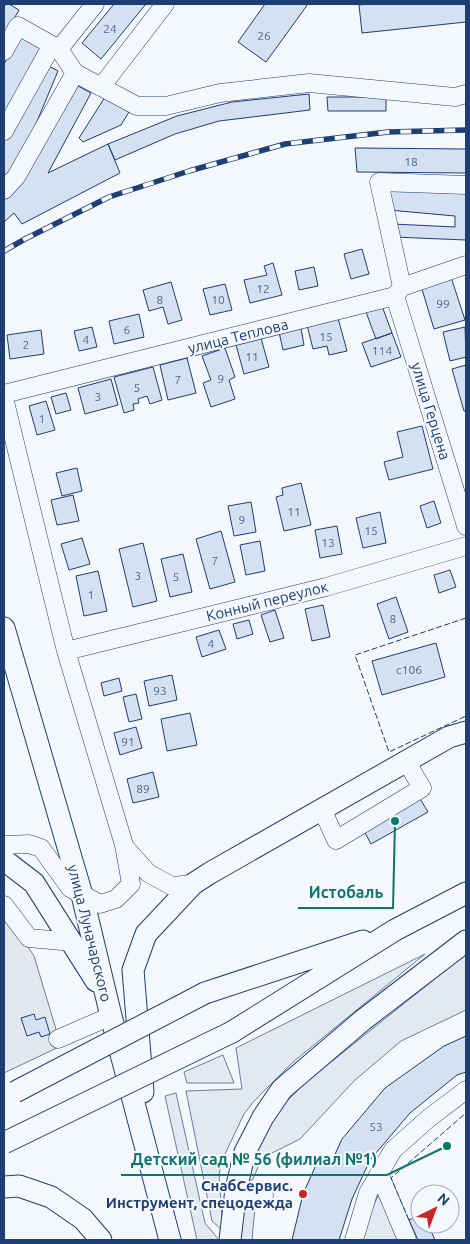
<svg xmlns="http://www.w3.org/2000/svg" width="470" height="1244" viewBox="0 0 470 1244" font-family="Ubuntu,sans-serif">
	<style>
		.green { fill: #e3e9f0; stroke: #687fa3 }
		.parking { fill: #e3e8f0; stroke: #687fa3 }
		.building { fill: #d5e0f0; stroke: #1d3f73 }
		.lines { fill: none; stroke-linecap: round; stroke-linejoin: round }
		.minor-casing { stroke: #1d3f73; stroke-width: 19 }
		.major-casing { stroke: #1d3f73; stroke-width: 23 }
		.minor { stroke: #f4f7fb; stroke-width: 18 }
		.major { stroke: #f4f7fb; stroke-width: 21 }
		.rail-casing { stroke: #1d3f73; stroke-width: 5.5 }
		.rail { stroke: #f4f7fb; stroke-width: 4; stroke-dasharray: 11; stroke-linecap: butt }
		.major-bridge-casing { stroke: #1d3f73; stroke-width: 23; stroke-linecap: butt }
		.major-bridge { stroke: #f4f7fb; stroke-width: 21 }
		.fence { stroke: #1d3f73; stroke-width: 1; stroke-dasharray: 6 2.5; stroke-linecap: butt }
		.poi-dot { fill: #c62828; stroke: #f4f7fb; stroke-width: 2 }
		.labels { text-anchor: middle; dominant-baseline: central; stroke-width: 4; stroke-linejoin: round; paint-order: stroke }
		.number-label { font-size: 12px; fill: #4b6792 }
		.street-label { font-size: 15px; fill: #1d3f73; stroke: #f4f7fb }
		.poi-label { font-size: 15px; font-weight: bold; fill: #1d3f73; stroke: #f4f7fb; text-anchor: end }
		.leader { fill: none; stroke: #0f766e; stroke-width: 2 }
		.callout-dot { fill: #0f766e; stroke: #f4f7fb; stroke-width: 2 }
		.callout-label { font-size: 16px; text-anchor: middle; font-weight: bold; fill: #0f766e; stroke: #f4f7fb; stroke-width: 4; stroke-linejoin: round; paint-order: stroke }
	</style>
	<rect width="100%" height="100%" fill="#f4f7fb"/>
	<path class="green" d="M425 954 293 1062 254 1101 244 1114 224 1156 219 1174 223 1231 212 1221 186 1091 242 1089 236 1048Z
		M466 954V1010L401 1041 354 1081 300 1139 262 1158 253 1179 249 1182 245 1181 248 1161 283 1105 306 1082Z
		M223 1055 234 1083H187L184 1072Z
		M176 1093 205 1223 219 1240H197L165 1096Z
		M381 1189 402 1240H358Z"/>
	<path class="parking" d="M4 918 23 940 34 956 61 1046 4 1073Z
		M242 1194 256 1196 252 1240H240Z"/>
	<path class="building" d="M6 4H9L19 10 4 36V7Z
		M114 4H146L101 59 82 43Z
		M265 4H308L266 62 238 42Z
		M369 4H466V22L362 33 359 5Z
		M21 35 45 49 4 119V64Z
		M47 65 58 71 33 131 4 180V141Z
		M78 86 91 93 48 173 108 144 120 173 22 224 14 213 4 222V199L23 180Z
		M309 94 310 110 219 121 175 134 115 160 108 144 177 116 232 102Z
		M105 97 129 112 121 125 83 142 79 138Z
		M327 97H386V111H328Z
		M355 148 466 149V173L357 172Z
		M390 188 466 192V240L393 237V224L455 227V216L389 210Z
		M362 249 369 274 351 279 344 254Z
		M273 263 282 295 250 303 244 280 267 275 264 266Z
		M314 267 318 286 299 290 295 271Z
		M451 277 465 320 434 329 421 286Z
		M171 282 182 320 168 324 163 307 149 311 143 290Z
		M225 284 232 310 210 315 203 289Z
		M382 306 392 333 376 339 366 312Z
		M139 314 144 337 114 344 109 321Z
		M338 318 347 351 329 355 327 346 313 349 307 325Z
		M92 327 97 347 79 351 74 331Z
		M465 327 466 357 450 361 443 332Z
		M301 328 304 345 283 350 279 332Z
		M41 330 44 354 10 359 7 335Z
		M392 333 401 357 371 367 362 343Z
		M261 338 269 367 244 374 236 345Z
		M225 348 235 377 229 380 235 399 211 407 203 383 211 380 202 356Z
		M187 358 196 393 168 400 160 365Z
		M466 365V411H464L452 369Z
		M153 367 162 400 150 404 147 396 138 399 139 403 133 404 134 410 124 413 114 377Z
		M111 379 118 405 85 414 78 388Z
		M66 393 71 410 56 414 51 397Z
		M46 401 55 430 37 435 29 406Z
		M422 426 433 469 389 480 384 462 403 457 397 432Z
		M77 468 82 491 62 496 56 473Z
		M301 483 311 525 284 531 276 497 283 495 282 488Z
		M73 495 79 521 57 525 51 500Z
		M434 501 441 523 427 528 420 506Z
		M251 502 256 532 234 536 228 506Z
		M380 512 386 543 363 548 356 518Z
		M337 526 342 554 320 558 315 530Z
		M221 531 235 582 210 589 196 539Z
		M82 538 90 564 69 570 61 544Z
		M260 541 265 571 246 575 240 545Z
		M143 543 157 601 133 607 119 549Z
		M183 554 192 592 170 597 161 559Z
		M450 570 456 587 439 593 434 575Z
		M98 571 107 611 84 616 76 576Z
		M396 597 408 632 389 639 377 604Z
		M323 605 330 637 312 641 305 609Z
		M275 610 284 638 270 642 261 615Z
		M249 620 253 634 237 639 233 624Z
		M219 630 226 649 202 657 196 637Z
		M436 643 445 677 382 695 372 661Z
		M172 675 177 700 149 706 144 681Z
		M119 678 122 691 104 696 101 683Z
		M136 694 142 719 129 722 123 697Z
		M190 713 197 745 167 751 161 719Z
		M136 727 142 748 120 755 114 733Z
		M153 772 159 797 133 803 127 779Z
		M419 797 428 812 371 844 363 829Z
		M34 1014 36 1020 45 1017 50 1034 41 1037 39 1032 27 1036 21 1018Z
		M466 1036V1072L457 1075 410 1113 370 1160 352 1199 339 1240H292L303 1194 320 1156 332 1161 342 1139 385 1088 444 1046Z
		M420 1215V1224H428L435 1240H418L409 1220Z"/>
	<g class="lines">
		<defs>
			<path id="minor" d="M59 49 95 4
				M4 51 18 26 59 49 75 73 137 106H166L220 93 309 83 455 97 466 94
				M101 87 165 4
				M4 131 52 45
				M4 190 16 177 75 73
				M402 287 379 182 466 185
				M395 296 466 526
				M4 394 395 296 402 287 466 265
				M4 398 66 651 124 845 131 884 116 899 100 904 70 888 41 848 29 844 4 845
				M66 651 326 587 466 546
				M322 809 336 840 422 788 406 761
				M124 846 148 873 172 886 193 884
				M4 905 29 938 73 942
				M58 1039 111 1016
				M379 1173 407 1240
				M236 1189 264 1195
				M354 1240 368 1193 393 1150 429 1118 466 1090"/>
			<path id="major" d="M4 628 82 895 111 1016 170 1240
				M4 860 34 883 96 981
				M205 993 363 941
				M232 1032 395 930 466 893
				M143 1092 133 970 146 934 193 884 210 873 449 737 466 732
				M4 1187 19 1186 51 1197 83 1219 101 1240
				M230 1240 236 1189 245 1152 263 1117 282 1089 363 1020 466 941"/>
		</defs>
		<use href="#minor" class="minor-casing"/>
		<use href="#major" class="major-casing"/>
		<use href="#minor" class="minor"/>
		<use href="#major" class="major"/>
		<defs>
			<path id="rail" d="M4 251 25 239 109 197 189 171 285 144 388 132 466 130"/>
		</defs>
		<use href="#rail" class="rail-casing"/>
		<use href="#rail" class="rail"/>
		<defs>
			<path id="major-bridge" d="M15 1092 205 993
				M4 1143 232 1032"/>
		</defs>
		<use href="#major-bridge" class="major-bridge-casing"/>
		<use href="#major-bridge" class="major-bridge"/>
		<path class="fence" d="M466 618 355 655 389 752 466 716
			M409 1220 391 1178 466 1113"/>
	</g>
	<circle class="poi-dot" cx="303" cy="1194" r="5"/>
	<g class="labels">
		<g class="number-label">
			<text x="110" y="28">24</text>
			<text x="264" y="35">26</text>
			<text x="411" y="161">18</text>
			<text x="263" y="288">12</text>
			<text x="160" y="299">8</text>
			<text x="218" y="299">10</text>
			<text x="443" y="303">99</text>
			<text x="127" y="329">6</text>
			<text x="326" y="336">15</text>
			<text x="86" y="339">4</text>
			<text x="26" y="344">2</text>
			<text x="382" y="350">114</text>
			<text x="252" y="356">11</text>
			<text x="221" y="378">9</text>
			<text x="178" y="379">7</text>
			<text x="137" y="387">5</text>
			<text x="98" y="396">3</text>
			<text x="42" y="418">1</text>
			<text x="294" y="511">11</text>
			<text x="242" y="519">9</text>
			<text x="371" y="530">15</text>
			<text x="328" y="542">13</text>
			<text x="215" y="560">7</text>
			<text x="138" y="575">3</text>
			<text x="176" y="576">5</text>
			<text x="91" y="594">1</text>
			<text x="393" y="618">8</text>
			<text x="211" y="643">4</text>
			<text x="409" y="669">с106</text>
			<text x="160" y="690">93</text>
			<text x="128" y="741">91</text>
			<text x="143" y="788">89</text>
			<text x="376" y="1126">53</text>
		</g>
		<g class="street-label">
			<text transform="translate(238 336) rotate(-14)">улица Теплова</text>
			<text transform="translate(431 411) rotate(73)">улица Герцена</text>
			<text transform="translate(267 601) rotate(-14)">Конный переулок</text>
			<text transform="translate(90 933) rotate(76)">улица Луначарского</text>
		</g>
		<g class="poi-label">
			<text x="293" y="1185">СнабСервис.<tspan x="293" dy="17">Инструмент, спецодежда</tspan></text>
		</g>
	</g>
	<path class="leader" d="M395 821L393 908H298M447 1146L387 1175H121"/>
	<g class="callout-dot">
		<circle cx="395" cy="821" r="5"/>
		<circle cx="447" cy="1146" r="5"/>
	</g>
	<g class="callout-label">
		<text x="346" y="898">Истобаль</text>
		<text x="254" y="1165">Детский сад № 56 (филиал №1)</text>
	</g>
	<rect width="470" height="1244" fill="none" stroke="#1d3f73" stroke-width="10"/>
	<g transform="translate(435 1209) rotate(42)"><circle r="24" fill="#f4f7fb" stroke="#9eadc5"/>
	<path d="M0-4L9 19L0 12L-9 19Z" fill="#c62828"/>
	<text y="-8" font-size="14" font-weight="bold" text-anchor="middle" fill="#1d3f73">N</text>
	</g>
</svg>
